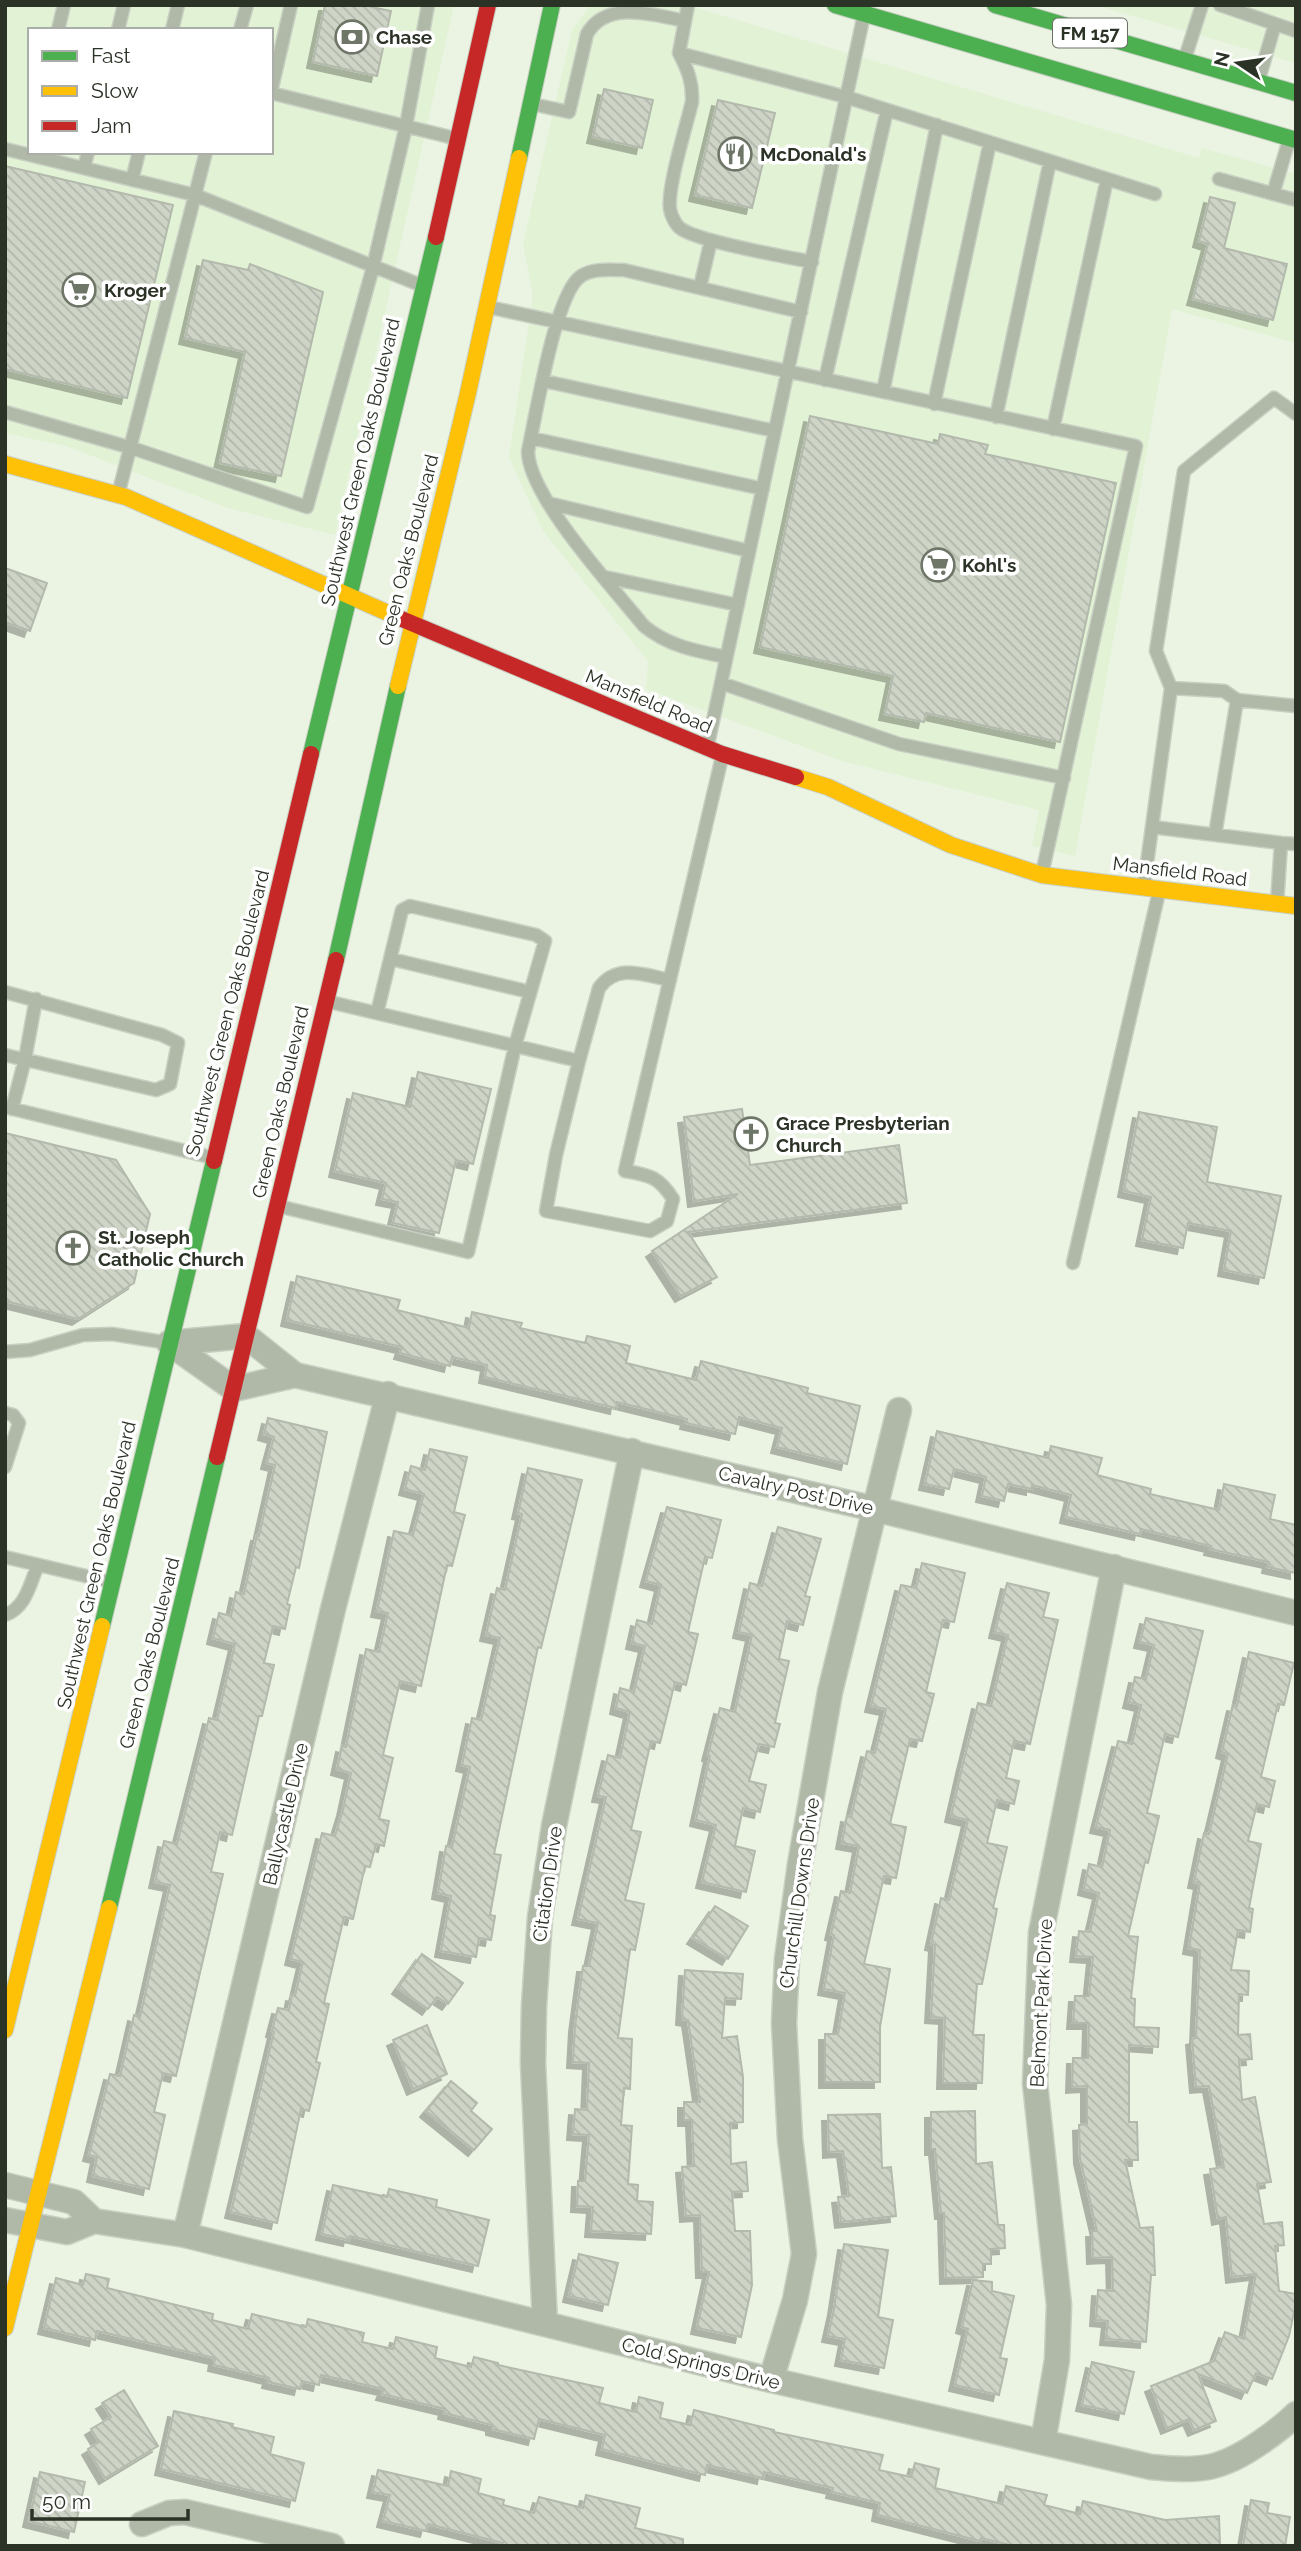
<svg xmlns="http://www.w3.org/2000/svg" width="1301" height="2551" viewBox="0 0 1301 2551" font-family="Raleway,sans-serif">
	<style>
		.built { fill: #e2f2d5; fill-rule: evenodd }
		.building { fill: url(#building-back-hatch); stroke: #b3baad; stroke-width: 2; filter: url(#shadow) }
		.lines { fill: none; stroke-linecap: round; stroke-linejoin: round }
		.lane-casing { stroke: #c8cfc3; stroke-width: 15 }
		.street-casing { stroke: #c8cfc3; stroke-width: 27 }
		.fast-casing { stroke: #c8cfc3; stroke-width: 18 }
		.slow-casing { stroke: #c8cfc3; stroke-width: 18 }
		.jam-casing { stroke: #c8cfc3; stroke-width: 18 }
		.lane { stroke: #b0b8a8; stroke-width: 12 }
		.street { stroke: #b0b8a8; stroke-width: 24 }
		.fast { stroke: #4caf50; stroke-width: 16 }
		.slow { stroke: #ffc107; stroke-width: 16 }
		.jam { stroke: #c62828; stroke-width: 16 }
		.labels { text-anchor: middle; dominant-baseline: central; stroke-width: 7; stroke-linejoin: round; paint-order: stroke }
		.shield { fill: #fff; stroke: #6b7067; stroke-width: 2 }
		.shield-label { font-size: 18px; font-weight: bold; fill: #2b3226 }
		.poi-label { font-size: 19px; font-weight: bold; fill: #2b3226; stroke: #fff; text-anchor: start }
		.street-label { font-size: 19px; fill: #2b3226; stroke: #fff }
	</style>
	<defs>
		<pattern id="building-back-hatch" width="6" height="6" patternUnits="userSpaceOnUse" patternTransform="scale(1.75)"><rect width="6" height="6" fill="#ced5c7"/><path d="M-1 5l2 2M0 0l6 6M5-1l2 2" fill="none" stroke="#b1b7ab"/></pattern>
		<filter id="shadow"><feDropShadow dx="-6" dy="6" stdDeviation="0" flood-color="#0004"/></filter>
	</defs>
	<rect width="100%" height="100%" fill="#ebf4e3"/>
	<path class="built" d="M5 5H454L335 535 228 508 66 446 5 433ZM30 30H271V152H30Z
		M590 5H687L1199 158 1202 148 1296 174V343L1172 309 1075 856 1032 846 1039 810 842 761 646 689 648 661 543 531 509 457 533 295 523 244 572 30Z
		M1095 5H1296V63L1220 41Z"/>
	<path class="building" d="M325 5H371V7L391 11 377 76 313 62Z
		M604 89 653 100 642 148 593 137Z
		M718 100 775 113 752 208 695 195Z
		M5 166 173 205 127 398 5 369Z
		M1210 197 1235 203 1224 248 1287 264 1273 320 1193 299 1208 244 1199 241Z
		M203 260 248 270 250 264 323 292 281 476 220 463 245 352 185 338Z
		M810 416 938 444 940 434 988 445 985 454 1116 483 1060 742 926 713 924 722 885 714 893 676 760 647Z
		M5 568 47 583 30 631 5 622Z
		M418 1072 491 1089 473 1164 456 1160 439 1233 393 1223 398 1202 382 1199 386 1183 335 1171 353 1093 410 1107Z
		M742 1109 750 1165 899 1145 907 1203 688 1232 717 1277 681 1296 652 1251 738 1194 694 1201 684 1117Z
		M1139 1112 1217 1127 1207 1182 1281 1196 1264 1278 1224 1270 1231 1231 1188 1223 1183 1248 1142 1240 1151 1197 1124 1191Z
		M5 1133 116 1160 150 1214 134 1283 78 1319 5 1301Z
		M297 1276 400 1300 397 1310 469 1328 472 1312 522 1323 520 1328 585 1343 587 1336 630 1346 626 1363 696 1380 701 1361 808 1388 807 1393 860 1406 847 1464 777 1447 782 1428 739 1417 735 1434 686 1423 687 1419 617 1402 616 1408 485 1377 487 1365 452 1357 450 1366 400 1353 402 1347 287 1320Z
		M268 1418 327 1432 299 1568 296 1567 287 1604 290 1605 285 1629 273 1626 264 1663 274 1665 262 1716H259L232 1835 220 1832 211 1872 223 1874 176 2076 163 2073 154 2112 165 2115 149 2189 93 2176 97 2157 89 2155 110 2074 120 2076 134 2015 140 2017 170 1885 155 1882 164 1841 177 1844 209 1718 217 1720 235 1644 213 1638 219 1613 231 1616 236 1592 244 1594 257 1535 259 1536 275 1465 267 1463 274 1437 264 1434Z
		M937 1431 1048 1458 1051 1446 1102 1458 1097 1475 1151 1489 1150 1494 1219 1510 1224 1484 1275 1495 1270 1519 1296 1525V1573L1268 1567 1269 1562 1210 1549 1211 1546 1141 1529 1140 1534 1066 1517 1071 1495 1032 1485V1489L1008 1484 1004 1501 982 1496 986 1477 954 1469 949 1489 925 1484Z
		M430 1449 467 1457 454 1512 465 1515 452 1566 447 1565 421 1686 400 1681 383 1755 393 1758 379 1819 389 1821 384 1846 376 1844 370 1867 365 1866 353 1919 344 1917 324 2003 329 2004 316 2062 320 2063 309 2111 301 2109 277 2223 231 2212 274 2032 272 2031 278 2008 289 2010 292 1995 295 1996 303 1962 291 1959 322 1833 335 1836 343 1810 351 1773 337 1769 342 1746 346 1747 366 1649 379 1652 388 1613 377 1611 394 1531 413 1535 424 1494 405 1489 411 1466 425 1470Z
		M528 1468 582 1480 541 1648 538 1647 494 1854 501 1855 490 1915 495 1916 491 1940 479 1938 476 1957 441 1951 451 1896 438 1893 446 1846 452 1847 470 1767 462 1765 472 1718 481 1720 500 1638 486 1635 497 1588 505 1590 522 1514 518 1513Z
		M667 1507 721 1520 712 1558 705 1557 688 1632 698 1634 686 1685 675 1682 660 1743 651 1741 631 1830 641 1832 625 1900 644 1904 635 1950 630 1949 618 2038 632 2039 630 2089 624 2088 621 2125 632 2126 628 2184 638 2185 637 2201 653 2202 651 2234 591 2231 593 2207 577 2206 578 2181H585L589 2135 573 2134 575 2109 587 2110 589 2063 573 2062 575 2026 583 1966H589L598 1923 578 1919 606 1797 598 1796 608 1755 620 1758 630 1712 616 1708 620 1688 634 1692 645 1646 632 1643 637 1620 652 1624 661 1585 646 1581Z
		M778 1527 821 1539 805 1596 810 1597 803 1625 787 1621 779 1659 789 1661 775 1723 780 1724 774 1747 759 1744 749 1781 766 1785 760 1812 743 1808 735 1846 755 1851 746 1892 702 1882 716 1825 696 1820 710 1756 708 1755 720 1708 735 1712 752 1635 739 1632 750 1583 762 1586Z
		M922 1563 965 1573 954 1622 943 1620 926 1692 934 1694 922 1741 910 1739 890 1824 906 1827 896 1878 884 1876 864 1964 890 1969 880 2027V2082H825V2034H838L845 1993 824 1989 834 1935 831 1934 841 1891 850 1893 859 1846 842 1843 847 1816 851 1817 867 1751 875 1753 886 1709 871 1706 901 1585 916 1588Z
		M1007 1583 1049 1593 1043 1617 1058 1620 1030 1744 1014 1741 1006 1778 1019 1781 1014 1804 997 1800 987 1843 1007 1847 993 1908 997 1909 982 1984H977L973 2035H984L982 2083H943L945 2018 931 2017 935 1945 931 1944 941 1898 949 1900 968 1820 951 1816 962 1768 978 1703 991 1706 1008 1635 995 1632Z
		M1146 1618 1203 1631 1178 1737 1165 1734 1147 1813 1159 1816 1148 1863 1145 1862 1128 1936 1138 1937 1131 1998 1135 1999 1134 2027 1159 2028 1158 2047 1129 2045V2122H1137L1138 2160H1125L1140 2228 1153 2227 1155 2275H1151L1146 2342 1106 2339 1108 2321 1096 2320 1098 2290 1113 2291 1112 2257 1093 2258 1092 2231H1097L1080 2158 1079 2125 1087 2124V2086L1072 2087 1073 2058H1088L1089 2023H1073L1075 1996H1089L1093 1957 1076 1956 1079 1931 1090 1932 1099 1893 1084 1889 1089 1864 1102 1867 1110 1830 1096 1827 1118 1741 1132 1744 1141 1705 1129 1702 1135 1677 1146 1679 1154 1645 1140 1642Z
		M1249 1652 1294 1663 1284 1705 1278 1704 1261 1777 1275 1781 1269 1807 1257 1804 1248 1841 1261 1844 1249 1908 1253 1909 1250 1932 1238 1930 1231 1970 1249 1971 1248 1995 1239 1994 1238 2035 1250 2034 1252 2059 1239 2060 1242 2100 1255 2097 1271 2182 1257 2184 1264 2224 1282 2222 1284 2245 1275 2246 1279 2291 1296 2294V2303L1289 2336 1272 2379 1256 2373 1247 2393 1198 2374 1216 2421 1194 2430 1189 2419 1167 2428 1151 2386 1214 2361 1225 2332 1244 2339 1256 2274 1232 2277 1226 2217 1218 2219 1210 2169 1224 2167 1209 2086 1196 2087 1192 2039 1196 2038 1200 1950 1189 1948 1200 1883 1194 1882 1204 1833 1209 1834 1228 1754 1222 1752 1233 1705 1237 1706Z
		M715 1906 748 1926 728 1959 693 1938Z
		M422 1954 463 1983 448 2004 437 1997 428 2009 398 1988Z
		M685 1970 743 1974 741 1999 725 1998 722 2038 737 2036 743 2077V2122L730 2123 731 2164 746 2162 748 2191 732 2192 735 2231H750L752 2285 741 2337 697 2328 709 2272H702L700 2215 686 2216 682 2167 694 2166 692 2120H684V2102H700L688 2020 682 2019Z
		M427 2025 447 2074 413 2089 393 2040Z
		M451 2081 477 2103 471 2111 492 2129 474 2150 426 2111Z
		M975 2111 976 2164 992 2162 998 2225H1004L1005 2248 991 2249V2264H983V2277L946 2278 944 2213H941L935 2149H931V2112Z
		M880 2114 882 2168 891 2167 896 2216 841 2222 838 2197 849 2196 843 2151 829 2152 828 2115Z
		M333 2185 387 2197 389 2189 437 2200 436 2207 489 2220 478 2266 350 2236 349 2240 322 2234Z
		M844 2244 888 2250 878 2317 893 2320 884 2368 841 2360 845 2339 828 2336 834 2309Z
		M579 2254 618 2263 608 2305 569 2296Z
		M86 2274 109 2279 107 2288 213 2314 212 2320 248 2329 252 2314 306 2327 308 2319 364 2333 362 2342 393 2349 396 2337 437 2347 435 2358 471 2367 474 2357 498 2363V2365L603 2388 599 2403 636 2412 639 2397 663 2403 660 2418 690 2425 694 2410 774 2430V2432L883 2455 879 2470 911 2477 915 2463 939 2469 935 2488 1002 2504 1006 2486 1047 2495 1044 2505 1080 2514 1083 2501 1165 2520 1219 2516 1220 2546H1014L981 2538 980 2541 878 2515 880 2503 832 2492 833 2488 764 2472 763 2478 707 2465 705 2475 602 2449 605 2435 539 2419 534 2439 492 2429V2425L444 2413 445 2409 382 2394 384 2389 321 2375 319 2385 302 2381 300 2389 268 2382 269 2378 214 2365 215 2358 97 2331 95 2340 44 2328 56 2278 83 2285Z
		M973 2280 992 2282V2291L1014 2296 1000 2358 1007 2359 999 2395 955 2385 968 2329 962 2327Z
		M1092 2362 1134 2372 1124 2414 1082 2405Z
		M124 2390 158 2446 105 2478 88 2449 99 2442 91 2429 111 2417 102 2403Z
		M174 2411 233 2424 232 2427 274 2437 270 2454 304 2463 295 2501 161 2469Z
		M378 2470 448 2486 451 2471 481 2479 478 2493 504 2500 503 2505 534 2513 539 2497 583 2508 586 2495 640 2508 635 2528 683 2539V2546H502L503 2543 428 2524 426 2531 383 2521 390 2495 373 2492Z
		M40 2472 85 2482 74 2532 29 2521Z
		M1251 2500 1269 2503 1267 2513 1290 2517 1285 2546H1243Z"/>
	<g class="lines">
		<defs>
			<path id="lane" d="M688 5 679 53 846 97 1155 194
				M1220 5 1296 31
				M58 30 64 5
				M118 30 124 5
				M172 30 178 5
				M240 30 247 5
				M679 53C688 70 693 83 692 102 686 127 667 188 670 209 671 215 675 224 680 228 695 241 787 257 812 262
				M1186 55 1202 5
				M1259 79 1275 24
				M271 92 291 5
				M271 93 458 139
				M532 104 569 112 587 34C606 0 652 14 685 21
				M5 149 195 195 206 152
				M84 168 88 152
				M1219 179 1296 200
				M132 180 139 152
				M1273 194 1289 140
				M700 287 711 240
				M488 307 1136 446 1042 874
				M825 380 887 110
				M544 381 775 431
				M883 392 937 125
				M934 404 990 142
				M5 412 132 448 307 507 373 267 406 126 428 5
				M996 417 1050 161
				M1053 429 1107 179
				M531 438 763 489
				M119 491 195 195 423 286
				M548 503 749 551
				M605 577 738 605
				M726 657C696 651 668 646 644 626 614 589 528 496 528 451 536 416 555 293 581 276 593 268 610 270 624 270L801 312
				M721 683 899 744 1064 778
				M1171 688 1224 691 1237 700 1215 835
				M1237 700 1296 706
				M708 744 863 19
				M1281 843 1296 844
				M1144 885 1152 827
				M1277 904 1281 843 1152 827 1171 688 1156 651 1184 471 1274 398 1296 414
				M391 959 530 992
				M5 992 162 1035 178 1043 170 1084 156 1090 5 1055
				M330 1002 579 1061 556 1155 546 1211 650 1231 667 1221 673 1199C659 1177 650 1175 625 1171L722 757
				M579 1061 599 988C617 963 644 975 670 980
				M5 1107 214 1158
				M12 1109 25 1059 36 999
				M278 1206 468 1252 515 1046 545 941 536 935 410 906 402 910 377 1013
				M1073 1263 1159 892
				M5 1352 30 1350 83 1335 112 1334 169 1343
				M5 1413 13 1415 19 1423 5 1467
				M5 1557 111 1582
				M5 1615C26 1608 30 1583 38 1565"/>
			<path id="street" d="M169 1343 234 1389 295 1375 875 1509 1296 1613
				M169 1343 246 1336 295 1375
				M5 2185 74 2202 94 2221
				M5 2220 67 2232 94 2221 185 2235 771 2380 1151 2467C1200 2472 1221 2470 1261 2442 1274 2433 1285 2425 1296 2414
				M185 2235 333 1609 388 1394
				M545 2324 533 2063 534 2006 540 1917 554 1826 632 1451
				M771 2380 795 2300 804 2254 790 2139 784 2023 787 1959 800 1864 830 1692 899 1410
				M1043 2442 1057 2360 1059 2305 1035 2083 1041 1933 1114 1567
				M142 2524 169 2513 185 2512 332 2546"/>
			<path id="fast" d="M835 5 1296 140
				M995 5 1296 93
				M519 158 552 5
				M311 754 436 237
				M336 960 398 686
				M102 1626 214 1161
				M109 1908 217 1457"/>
			<path id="slow" d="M5 464 126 497 397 617
				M398 686 468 393 519 158
				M796 777 828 787 951 845 1042 875 1296 906
				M5 2030 102 1626
				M5 2328 109 1908"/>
			<path id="jam" d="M436 237 488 5
				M397 617 722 754 796 777
				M214 1161 311 754
				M217 1457 336 960"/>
		</defs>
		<use href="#lane" class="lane-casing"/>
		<use href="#street" class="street-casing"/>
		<use href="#fast" class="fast-casing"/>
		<use href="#slow" class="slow-casing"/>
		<use href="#jam" class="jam-casing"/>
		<use href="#lane" class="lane"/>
		<use href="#street" class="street"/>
		<use href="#fast" class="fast"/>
		<use href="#slow" class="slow"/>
		<use href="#jam" class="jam"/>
	</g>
	<defs>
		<symbol id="bank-ring" viewBox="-11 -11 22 22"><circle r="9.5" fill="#fff" stroke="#6e7668" stroke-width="1.5"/><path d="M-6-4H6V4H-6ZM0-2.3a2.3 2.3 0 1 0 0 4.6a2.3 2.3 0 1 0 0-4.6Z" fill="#6e7668"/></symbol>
		<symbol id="restaurant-ring" viewBox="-11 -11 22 22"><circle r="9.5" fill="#fff" stroke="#6e7668" stroke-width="1.5"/><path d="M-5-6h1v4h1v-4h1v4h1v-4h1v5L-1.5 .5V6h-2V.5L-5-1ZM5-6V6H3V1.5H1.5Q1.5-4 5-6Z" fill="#6e7668"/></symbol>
		<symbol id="supermarket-ring" viewBox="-11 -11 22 22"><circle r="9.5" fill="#fff" stroke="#6e7668" stroke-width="1.5"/><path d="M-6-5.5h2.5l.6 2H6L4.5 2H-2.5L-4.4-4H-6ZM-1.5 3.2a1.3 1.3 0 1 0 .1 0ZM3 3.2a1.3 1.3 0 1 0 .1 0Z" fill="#6e7668"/></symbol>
		<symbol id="church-ring" viewBox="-11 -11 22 22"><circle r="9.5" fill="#fff" stroke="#6e7668" stroke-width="1.5"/><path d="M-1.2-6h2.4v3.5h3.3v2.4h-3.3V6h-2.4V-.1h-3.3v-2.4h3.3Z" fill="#6e7668"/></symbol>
	</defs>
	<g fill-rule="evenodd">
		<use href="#bank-ring" x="333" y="18" width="38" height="38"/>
		<use href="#restaurant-ring" x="716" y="135" width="38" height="38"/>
		<use href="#supermarket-ring" x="60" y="271" width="38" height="38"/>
		<use href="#supermarket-ring" x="919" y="546" width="38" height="38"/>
		<use href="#church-ring" x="732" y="1115" width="38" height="38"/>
		<use href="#church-ring" x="54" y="1229" width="38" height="38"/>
	</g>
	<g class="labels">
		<rect class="shield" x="1053" y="18.5" width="74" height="29" rx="5"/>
		<g class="shield-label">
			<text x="1090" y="33">FM 157</text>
		</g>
		<g class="poi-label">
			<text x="376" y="37">Chase</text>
			<text x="760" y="154">McDonald's</text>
			<text x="104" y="290">Kroger</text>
			<text x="962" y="565">Kohl's</text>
			<text x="776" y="1123">Grace Presbyterian<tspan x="776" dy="22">Church</tspan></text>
			<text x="98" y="1237">St. Joseph<tspan x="98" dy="22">Catholic Church</tspan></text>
		</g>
		<g class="street-label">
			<text transform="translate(360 462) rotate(-77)">Southwest Green Oaks Boulevard</text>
			<text transform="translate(408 550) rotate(-76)">Green Oaks Boulevard</text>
			<text transform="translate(649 701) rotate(23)">Mansfield Road</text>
			<text transform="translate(1180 871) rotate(7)">Mansfield Road</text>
			<text transform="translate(227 1013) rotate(-76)">Southwest Green Oaks Boulevard</text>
			<text transform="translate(280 1102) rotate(-77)">Green Oaks Boulevard</text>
			<text transform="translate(796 1490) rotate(13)">Cavalry Post Drive</text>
			<text transform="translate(96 1565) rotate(-77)">Southwest Green Oaks Boulevard</text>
			<text transform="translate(149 1653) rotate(-76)">Green Oaks Boulevard</text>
			<text transform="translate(285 1814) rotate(-77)">Ballycastle Drive</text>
			<text transform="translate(547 1884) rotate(-82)">Citation Drive</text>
			<text transform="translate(799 1893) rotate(-82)">Churchill Downs Drive</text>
			<text transform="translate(1041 2003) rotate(-87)">Belmont Park Drive</text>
			<text transform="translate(701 2363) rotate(14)">Cold Springs Drive</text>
		</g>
	</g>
	<rect width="1301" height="2551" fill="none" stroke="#2b3226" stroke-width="14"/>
	<rect x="28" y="28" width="245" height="126" fill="#ffffff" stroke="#aaada8" stroke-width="2"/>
	<rect x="42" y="51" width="35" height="10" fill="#4caf50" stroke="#aaada8" stroke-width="2"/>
	<text x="91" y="63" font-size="21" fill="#2b3226">Fast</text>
	<rect x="42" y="86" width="35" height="10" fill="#ffc107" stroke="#aaada8" stroke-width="2"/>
	<text x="91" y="98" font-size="21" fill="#2b3226">Slow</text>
	<rect x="42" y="121" width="35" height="10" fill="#c62828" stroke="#aaada8" stroke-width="2"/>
	<text x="91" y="133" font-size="21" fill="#2b3226">Jam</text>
	<g transform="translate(1238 63) rotate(283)" stroke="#ffffff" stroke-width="5" paint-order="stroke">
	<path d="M0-5L12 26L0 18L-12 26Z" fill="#2b3226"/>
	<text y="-10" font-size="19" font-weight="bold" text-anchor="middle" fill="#2b3226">N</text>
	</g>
	<path d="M32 2509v10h156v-10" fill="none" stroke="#2b3226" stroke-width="3.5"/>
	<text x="42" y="2509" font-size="21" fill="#2b3226" stroke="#ffffff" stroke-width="5" paint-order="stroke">50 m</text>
</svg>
